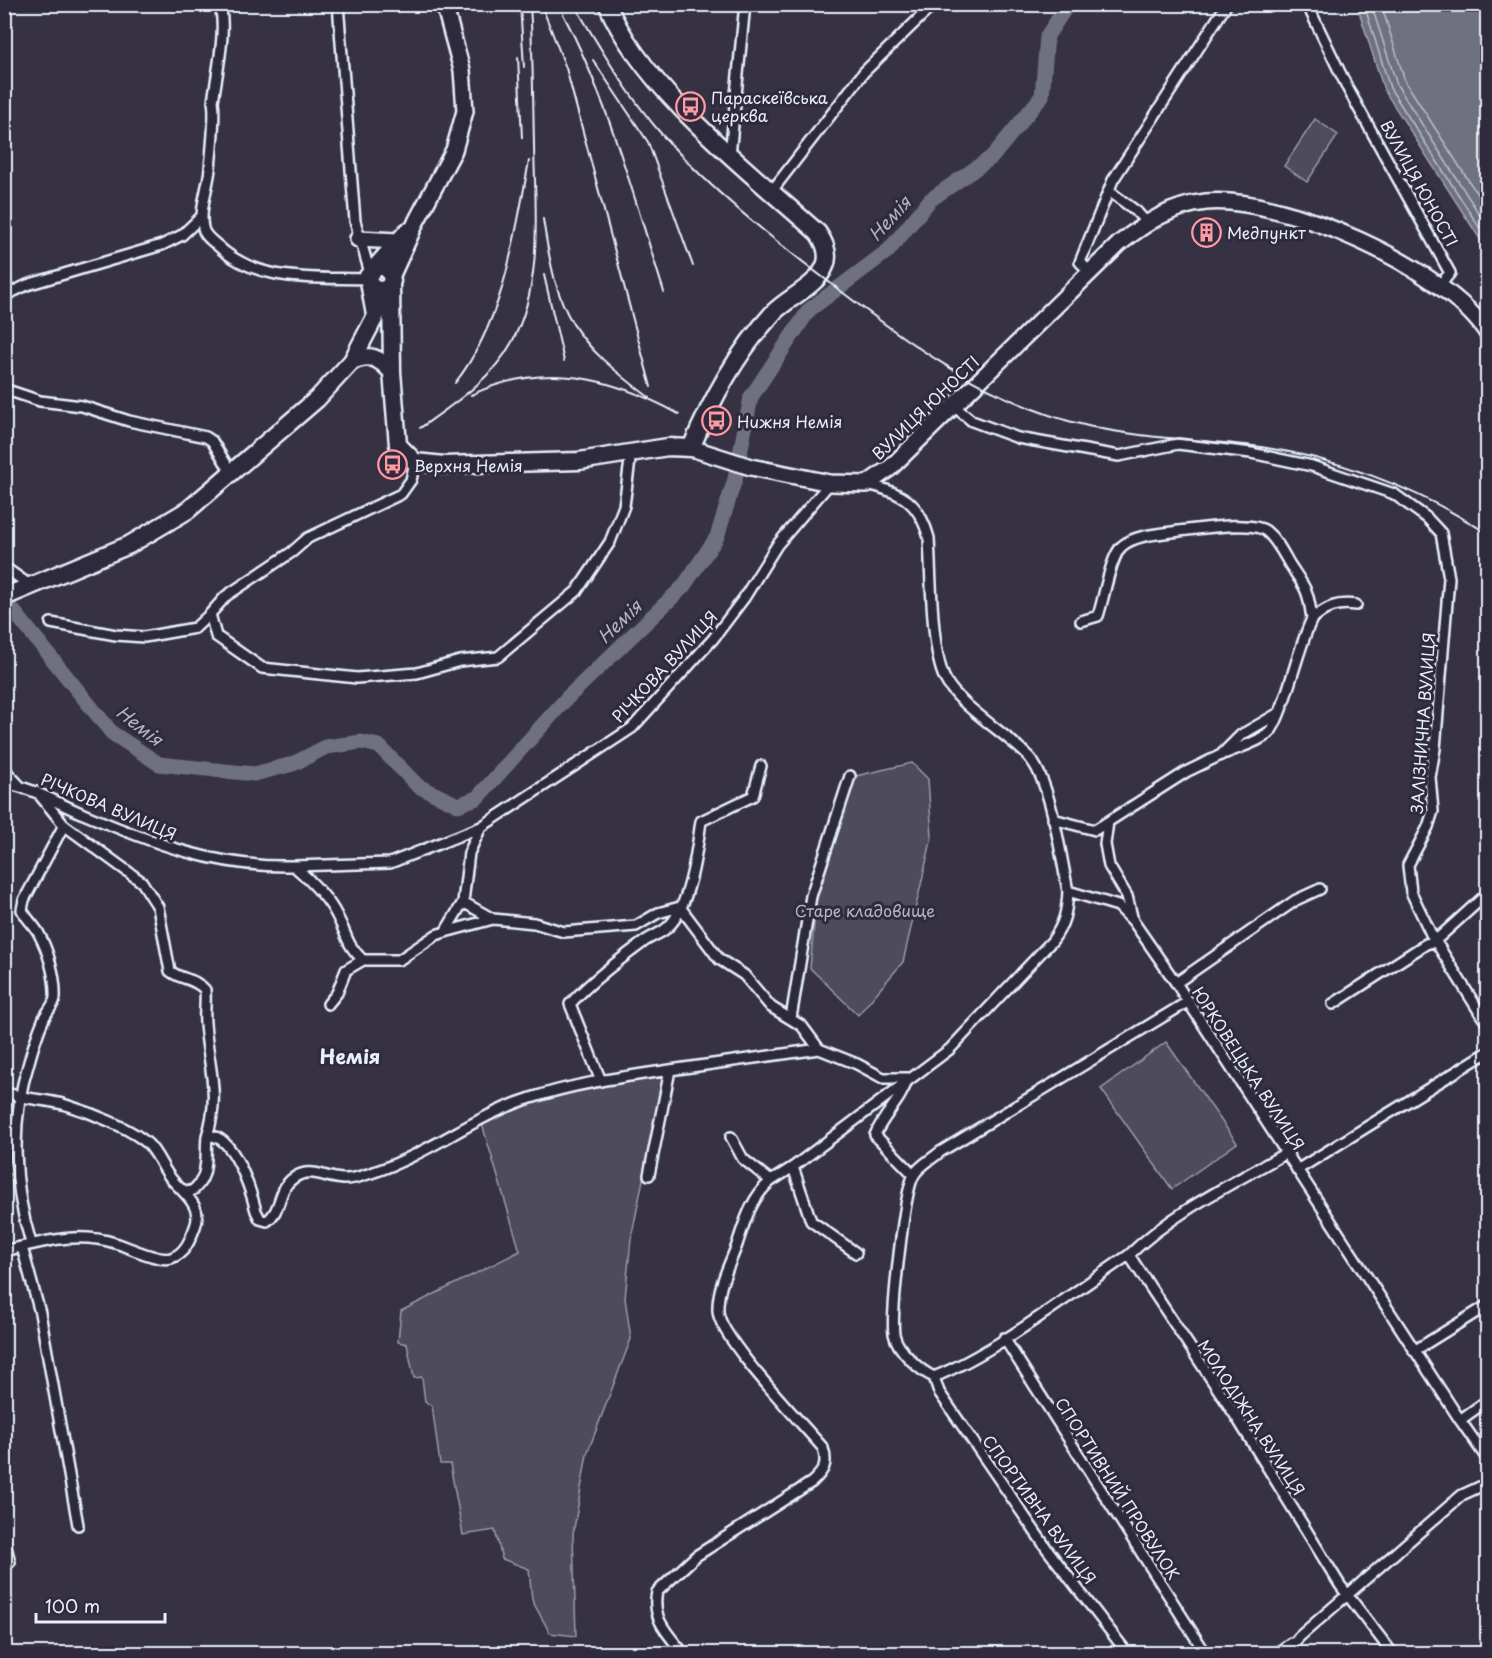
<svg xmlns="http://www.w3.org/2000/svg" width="1492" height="1658" viewBox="0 0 1492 1658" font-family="'Playpen Sans',sans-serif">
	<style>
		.green { fill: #4d4b5c; stroke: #9a9eaa; stroke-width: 1.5 }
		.water { fill: #70717f; stroke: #a0a4af; stroke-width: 1.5 }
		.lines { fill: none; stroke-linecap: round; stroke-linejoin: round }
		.shore { stroke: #b8bec8; stroke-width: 1.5 }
		.river { stroke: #70717f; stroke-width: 15 }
		.street-casing { stroke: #e8f1f8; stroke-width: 14 }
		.primary-casing { stroke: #e8f1f8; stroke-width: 20 }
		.highway-casing { stroke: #e8f1f8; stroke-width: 21 }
		.street { stroke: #2f2a3d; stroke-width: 9 }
		.primary { stroke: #2f2a3d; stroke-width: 15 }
		.highway { stroke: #2f2a3d; stroke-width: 16 }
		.rail { stroke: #e8f1f8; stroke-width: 2 }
		.labels { text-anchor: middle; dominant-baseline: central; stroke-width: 6; stroke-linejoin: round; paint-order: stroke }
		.poi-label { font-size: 16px; fill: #e8f1f8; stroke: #2f2a3d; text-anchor: start }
		.street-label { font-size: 16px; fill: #e8f1f8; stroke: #2f2a3d }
		.park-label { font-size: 16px; fill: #b2b7c1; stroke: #2f2a3d }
		.water-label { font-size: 18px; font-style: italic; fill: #b2b7c2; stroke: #2f2a3d }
		.quarter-label { font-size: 20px; font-weight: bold; fill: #e8f1f8; stroke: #2f2a3d }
	</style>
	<rect width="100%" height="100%" fill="#363244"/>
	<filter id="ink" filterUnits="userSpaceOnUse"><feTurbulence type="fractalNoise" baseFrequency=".0167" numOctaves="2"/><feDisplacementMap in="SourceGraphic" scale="12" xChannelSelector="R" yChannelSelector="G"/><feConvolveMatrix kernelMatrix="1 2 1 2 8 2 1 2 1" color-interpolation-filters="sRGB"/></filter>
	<g filter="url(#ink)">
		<path class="green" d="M1315 119 1338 135 1307 182 1284 166Z
			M912 763 928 779 932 837 903 962 858 1015 810 968 816 902 856 776Z
			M1166 1042 1237 1143 1172 1189 1101 1089Z
			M664 1075 631 1239 625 1298 631 1339 587 1454 573 1534 576 1636 550 1633 532 1600 529 1569 502 1559 495 1530 463 1535 450 1464H440L432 1406 425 1402 422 1377 414 1378 407 1344 398 1342 401 1311 520 1251 482 1124 530 1103 595 1085Z"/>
		<path class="water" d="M1357 5H1487V250L1384 90Z"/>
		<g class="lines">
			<path class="shore" d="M1364 4 1390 88 1488 241
				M1371 4 1397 85 1488 228
				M1381 4 1405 81 1488 211"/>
			<path class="river" d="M4 604 12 609 112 733 159 764 254 774 293 764 326 747 361 742 379 746 418 786 458 805 477 798 567 698 683 587 717 537 735 479 751 397 809 310 889 250 930 200 992 157 1042 96 1047 36 1068 4"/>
			<defs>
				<path id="street" d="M219 4C228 26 216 77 213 102 216 113 211 155 210 169 208 188 199 210 203 228 204 235 212 241 217 245 257 284 316 277 368 279
					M338 4 355 221 370 273
					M1307 4 1348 89 1450 273 1440 285
					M730 155 745 4
					M1109 191 1136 211 1146 222
					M771 192 864 72 934 4
					M1090 272 1080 262 1113 180 1227 4
					M4 296 27 285 162 245 182 235 202 216
					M4 389 40 401 82 406 129 421 206 437 212 441 231 472
					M954 406 972 421 1018 438 1119 456 1178 444 1251 453 1312 466 1394 494 1427 518 1441 533 1449 578 1435 749 1430 777 1433 811 1428 827 1408 865 1411 892 1431 934 1482 1016
					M415 462 411 480 401 494 308 538 292 552 226 596 210 614 216 636 262 668 357 678 417 673 460 661 498 657 577 591 610 542 624 506 631 453
					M867 484C903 493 919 502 929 538 931 572 931 652 945 679 957 704 1007 734 1028 756 1051 779 1061 858 1068 891L1118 906 1133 921
					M4 567 31 586
					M1081 621 1098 616C1104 599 1110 557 1122 546 1136 534 1162 534 1179 531 1198 529 1252 520 1266 531 1277 540 1283 553 1290 565 1306 589 1308 589 1312 619 1327 607 1337 602 1356 605
					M51 623 116 635 144 637 195 628 210 614
					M1226 753C1240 747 1257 743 1269 733 1283 719 1299 643 1312 619
					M4 769 20 786
					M4 783C33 788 55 802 81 813 154 843 214 868 294 866 309 879 328 897 337 916 348 936 345 943 363 960
					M37 792 64 825 142 882 158 907 170 971C181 980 195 978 205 990 206 1001 204 1012 205 1023 208 1066 221 1094 207 1136
					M1053 819 1095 830 1186 772 1221 755 1241 735 1279 713
					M1108 822 1105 844 1109 866 1127 896 1133 921 1176 983 1296 900 1320 889
					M294 866 390 863 481 827
					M463 902 469 853 481 827 632 728 713 639 744 598 777 545 830 483
					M445 932 463 902 493 919
					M1176 983 1460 1420
					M1189 1001 940 1152C932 1159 917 1167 913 1177 904 1195 891 1313 894 1334 897 1350 920 1371 934 1377 998 1351 1070 1294 1129 1255 1173 1212 1232 1184 1286 1153
					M328 1004 337 993 346 970 363 960H399L436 935 445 932 493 919 534 923 564 932 636 926 658 913 680 907 719 959 744 975 771 1007 802 1026 819 1049
					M1333 1004 1426 944 1435 941 1488 893
					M1488 1010 1482 1016 1488 1024
					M791 1018 811 896 850 776
					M670 1070 819 1049 857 1064 883 1078H908C900 1103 885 1112 875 1135L914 1175
					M601 1081 570 1004C592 980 618 961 645 941 652 936 662 933 668 927 690 907 697 849 701 821L753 796 761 766
					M4 1092C25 1100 46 1099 66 1105 89 1112 131 1128 148 1144 159 1155 163 1171 174 1182 186 1195 203 1208 195 1227 190 1240 185 1254 171 1258 159 1262 129 1247 115 1243 76 1231 43 1242 4 1251
					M731 1137 743 1159 771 1181 793 1167 811 1221 856 1253
					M793 1167 950 1049 1052 941C1064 925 1067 912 1068 891
					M1297 1170 1488 1052
					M181 1189 190 1192C210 1180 205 1157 207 1136 233 1132 251 1191 256 1211L260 1219 267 1221C283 1209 277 1188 295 1177 311 1167 325 1178 343 1179 352 1180 365 1175 374 1172 429 1154 476 1115 531 1098 576 1083 623 1077 670 1070L649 1175
					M31 1243C13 1185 10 1121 29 1062 33 1047 38 1032 44 1018 47 1012 54 1005 55 998 56 977 48 950 38 932 33 924 26 918 22 910L24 900 64 825
					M22 1247 40 1313 78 1525
					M1129 1255 1237 1418 1340 1585 1393 1654
					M1004 1338 1206 1654
					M1414 1351 1488 1305
					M934 1377 939 1392 1047 1549 1128 1654
					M1488 1400 1460 1420 1488 1460
					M4 1539 10 1562
					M684 1654C668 1634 651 1619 657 1592L696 1556 812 1482C824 1471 828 1464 823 1448 802 1423 719 1338 718 1311 717 1288 729 1266 737 1245 744 1223 752 1196 771 1181
					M1276 1654 1291 1643
					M1286 1654 1299 1637 1462 1495 1488 1483"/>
				<path id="primary" d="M358 239 398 241
					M374 268 407 231
					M392 275 417 220 454 150 465 111 462 70 444 4
					M691 448 751 467 830 483 867 484 890 468 1120 243C1147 222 1171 206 1206 202 1282 195 1447 268 1488 334"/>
				<path id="highway" d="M391 283 392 372 398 445 415 462 444 465 579 461 668 447 691 448C712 399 737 352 774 312 789 297 817 286 825 266 830 254 825 243 818 233 749 171 644 91 607 4
					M370 285 378 291 388 288 392 281 390 272 385 267H377L368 276 375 315
					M352 361C371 353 379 358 392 372
					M4 597 129 545 188 510 317 399 352 361 375 317 383 291"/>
			</defs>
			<use href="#street" class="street-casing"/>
			<use href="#primary" class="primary-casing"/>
			<use href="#highway" class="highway-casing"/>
			<use href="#street" class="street"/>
			<use href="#primary" class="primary"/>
			<use href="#highway" class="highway"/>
			<path class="rail" d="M520 4 524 67
				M541 4 566 68 651 387
				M574 4C601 50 629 97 664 137 711 190 769 236 825 279 906 341 986 403 1088 426 1140 438 1193 439 1246 445 1331 455 1416 487 1488 534
				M563 14C609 102 634 198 664 292
				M518 57 522 138
				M593 60 648 142 693 266
				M543 219C558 318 571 338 650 398
				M544 275 564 361
				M455 383C504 321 515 236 529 161
				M471 395C544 360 611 377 679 414
				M420 428C454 404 492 379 512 342 544 282 535 211 534 145 533 98 533 51 530 4"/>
		</g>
	</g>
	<defs>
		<symbol id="bus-ring" viewBox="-11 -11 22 22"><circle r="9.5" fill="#2f2a3d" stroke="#ff9aa2" stroke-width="1.5"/><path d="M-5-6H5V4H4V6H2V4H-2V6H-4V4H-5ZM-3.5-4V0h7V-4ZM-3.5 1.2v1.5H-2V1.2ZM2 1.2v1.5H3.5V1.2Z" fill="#ff9aa2"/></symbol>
		<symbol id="building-ring" viewBox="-11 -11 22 22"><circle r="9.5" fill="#2f2a3d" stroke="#ff9aa2" stroke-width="1.5"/><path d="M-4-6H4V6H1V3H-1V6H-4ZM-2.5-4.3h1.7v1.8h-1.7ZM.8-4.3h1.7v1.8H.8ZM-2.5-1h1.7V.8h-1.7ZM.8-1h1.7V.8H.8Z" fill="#ff9aa2"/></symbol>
	</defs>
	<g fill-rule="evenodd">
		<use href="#bus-ring" x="674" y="90" width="33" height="33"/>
		<use href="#building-ring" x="1190" y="216" width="33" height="33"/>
		<use href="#bus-ring" x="700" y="404" width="33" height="33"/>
		<use href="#bus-ring" x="376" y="448" width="33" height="33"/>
	</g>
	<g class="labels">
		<g class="poi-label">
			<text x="711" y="97">Параскеївська<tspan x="711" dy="18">церква</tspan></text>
			<text x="1227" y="232">Медпункт</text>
			<text x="737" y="421">Нижня Немія</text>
			<text x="414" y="465">Верхня Немія</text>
		</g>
		<g class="street-label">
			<text transform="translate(1420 183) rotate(61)">ВУЛИЦЯ ЮНОСТІ</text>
			<text transform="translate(925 407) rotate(-44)">ВУЛИЦЯ ЮНОСТІ</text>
			<text transform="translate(664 666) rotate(-47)">РІЧКОВА ВУЛИЦЯ</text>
			<text transform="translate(1422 723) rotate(-86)">ЗАЛІЗНИЧНА ВУЛИЦЯ</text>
			<text transform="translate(109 806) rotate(23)">РІЧКОВА ВУЛИЦЯ</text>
			<text transform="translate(1249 1068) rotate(57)">ЮРКОВЕЦЬКА ВУЛИЦЯ</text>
			<text transform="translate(1252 1417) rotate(57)">МОЛОДІЖНА ВУЛИЦЯ</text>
			<text transform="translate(1118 1488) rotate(57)">СПОРТИВНИЙ ПРОВУЛОК</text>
			<text transform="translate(1040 1509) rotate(54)">СПОРТИВНА ВУЛИЦЯ</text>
		</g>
		<g class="park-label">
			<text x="865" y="910">Старе кладовище</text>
		</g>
		<g class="water-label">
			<text transform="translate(889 218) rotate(-48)">Немія</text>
			<text transform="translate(619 621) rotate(-44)">Немія</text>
			<text transform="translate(140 725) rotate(38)">Немія</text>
		</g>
		<g class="quarter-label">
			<text x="350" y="1056">Немія</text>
		</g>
	</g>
	<rect width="1492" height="1658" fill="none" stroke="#2f2a3d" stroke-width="24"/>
	<rect x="12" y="12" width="1468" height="1634" fill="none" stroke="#e8f1f8" stroke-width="2" filter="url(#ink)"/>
	<path d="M36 1613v9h129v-9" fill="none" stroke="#e8f1f8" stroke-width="3"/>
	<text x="45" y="1613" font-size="18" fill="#e8f1f8" stroke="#2f2a3d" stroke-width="4.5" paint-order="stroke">100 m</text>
</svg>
